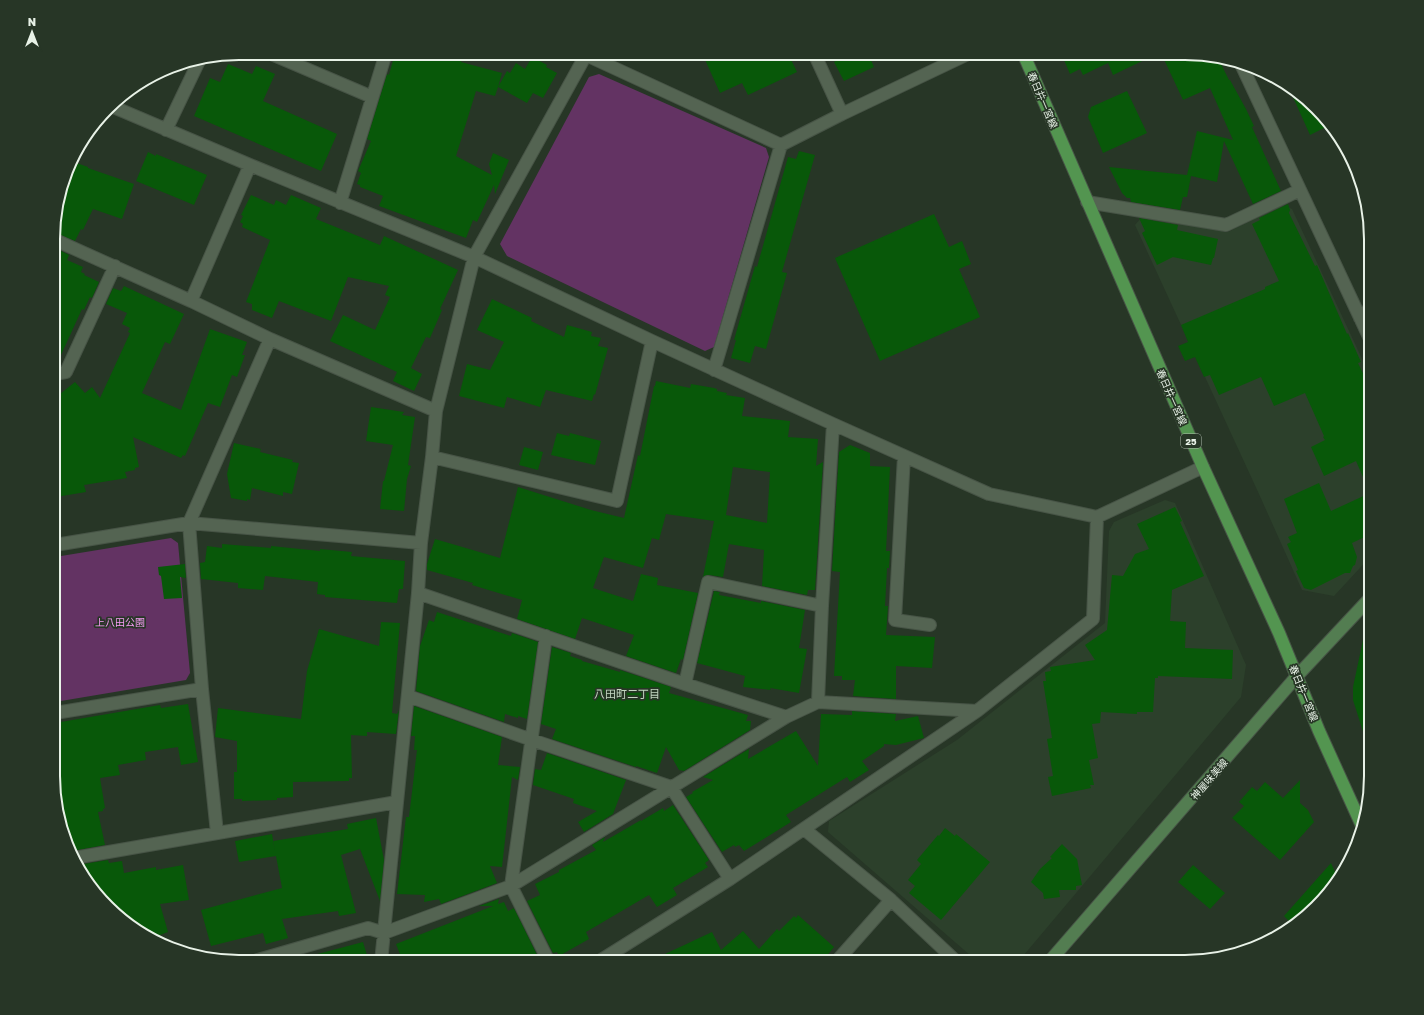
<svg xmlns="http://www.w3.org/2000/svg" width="1424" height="1015" viewBox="0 0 1424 1015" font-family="'Golos Text','Noto Sans JP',sans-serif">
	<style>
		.built { fill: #2c402b }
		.green { fill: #633363 }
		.building { fill: #085809; fill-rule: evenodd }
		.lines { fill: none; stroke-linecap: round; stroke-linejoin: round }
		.street-casing { stroke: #475446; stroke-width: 14 }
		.secondary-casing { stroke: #475446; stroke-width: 14 }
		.primary-casing { stroke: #475446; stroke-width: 14 }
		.street { stroke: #546452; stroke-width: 12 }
		.secondary { stroke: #537d51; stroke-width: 12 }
		.primary { stroke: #539550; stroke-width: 12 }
		.labels { text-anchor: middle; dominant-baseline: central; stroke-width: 3.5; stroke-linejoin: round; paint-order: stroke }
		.shield { fill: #273626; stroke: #aebaad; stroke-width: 1 }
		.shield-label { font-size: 9px; font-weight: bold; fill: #e8f2e7 }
		.street-label { font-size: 10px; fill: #e8f2e7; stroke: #273626 }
		.park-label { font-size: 10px; fill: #fb9df9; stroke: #273626 }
		.neighbourhood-label { font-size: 11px; fill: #c3d6c1; stroke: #273626 }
		.rim { fill: none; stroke: #e8f2e7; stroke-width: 2 }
	</style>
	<rect width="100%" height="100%" fill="#273626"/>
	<path class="built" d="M1283 205 1292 209 1371 378V556L1334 596 1302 590 1259 494 1135 225 1142 217 1228 232Z
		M1165 500 1175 503 1246 665 1241 697 1018 962H978L828 832 829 821 957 740 1105 623 1109 531 1114 522Z"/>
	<path class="green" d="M599 74 766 148 769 157 714 347 705 351 507 256 500 244 589 77Z
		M171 538 178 543 190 673 186 680 55 702V557Z"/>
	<path class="building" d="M395 53H453L452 57 462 59 461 62 502 73 498 87 507 71 510 73 516 63 525 69 532 57 547 65 546 67 557 73 543 98 533 93 527 103 498 87 495 96 476 91 456 156 492 175 489 164 493 153 509 160 495 194 494 185 477 222 473 220 466 238 379 206 383 196 360 187V185L357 184 361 173 358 171 371 141 367 139 387 74 389 75Z
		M702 53H788L797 72 748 95 742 83 720 93Z
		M852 53H868L874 67 844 81 834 62Z
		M1061 53H1159L1113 75 1108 63 1083 75 1080 69 1070 74Z
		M1161 53H1197L1218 58 1229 80H1230L1246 109 1254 126 1252 127 1281 191 1253 204 1224 141 1217 182 1191 176 1187 197H1183L1180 210 1131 202 1130 198H1127L1122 193 1109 167 1187 175 1197 131 1233 140 1210 88 1183 100Z
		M228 64 252 74 256 66 275 74 263 101 337 134 321 171 194 116 210 78 220 82Z
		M1288 86 1298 91 1328 126 1310 135Z
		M1127 91 1147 133 1103 153 1088 117 1091 107Z
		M799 151 815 155 782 272 787 273 766 349 755 346 750 363 731 358 736 340H734L755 266 757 267 788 157 796 159Z
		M148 152 156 156V154L207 175 194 205 136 181Z
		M71 161 88 167V168L134 184 122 219 93 209 83 230 81 229 75 241 55 233V215Z
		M251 195 274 205 276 200 286 205 291 195 321 208 316 219 380 245 384 236 458 270 440 309 442 310 430 338 426 337 411 368 422 374 414 391 393 381 397 372 330 341 343 315 375 330 390 297 385 295 389 286 348 277 331 321 279 301 272 318 252 310V304L246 302 270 240 242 227 243 224 240 222 243 216 241 215Z
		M1288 204 1290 210 1289 213 1315 266 1317 265 1347 334 1348 333 1361 362 1358 363 1371 390V534L1352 543 1357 557 1355 565 1353 566 1350 573H1345L1311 590 1304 588 1296 571 1298 570 1287 544 1291 542 1288 537 1297 533 1284 499 1319 483 1331 511 1370 493 1356 461 1324 476 1311 447 1325 440 1323 437 1324 436 1305 393 1274 406 1261 377 1219 395 1210 375 1204 377 1195 357 1185 361 1178 346 1188 342 1181 325 1265 289V287L1279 281 1252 224 1260 220 1259 218Z
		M934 214 949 247 962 241 971 264 959 269 980 317 880 361 835 258Z
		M1139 218 1178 225 1177 230 1218 239 1214 258H1213L1211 265 1173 257 1157 265 1142 233 1145 231Z
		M55 248 69 255 67 260 83 267 81 272 85 274 84 275 99 282 92 298 90 297 84 310 82 309 56 366H55Z
		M124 286 184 314 170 344 165 342 142 393 181 410 210 329 247 342 242 355H245L237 377 232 375 220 407 208 403 185 456 183 455 181 458 133 437 139 467 135 468V470L125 472 127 478 84 485 86 492 56 497 55 487V398L75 382 85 393 92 387 100 398 130 333 128 332 130 328 122 324 127 313 106 304 113 288 121 291Z
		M492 299 532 318 531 321 564 337 567 325 592 332 591 336 601 338 598 346 608 348 595 395 594 394 592 401 546 390 540 407 507 397 504 408 459 396 467 364 490 370 504 342 477 330Z
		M656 381 690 388 691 384 714 388 717 389V391L727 393 726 395 745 398 742 416 790 421 788 437 818 439 816 466 823 462 815 590H808L807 595 762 586 764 550 729 544 723 577 709 575 703 577 714 521 666 514 659 540 652 538 643 568 604 557 593 588 633 601 641 574 658 578 657 585 698 593 683 660 681 659 676 673 626 656 634 635 582 618 575 639 517 619 522 600 472 585 473 583 427 570V564L435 539 500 558 518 487 591 510 624 518 638 455 640 456 654 386H655ZM733 467 770 472 767 523 726 515Z
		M371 407 404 412 402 415 415 417 408 465 411 466 407 479 404 511 380 509 383 481H384L393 445 366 441Z
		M557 433 569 436 570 433 601 441 595 465 551 455Z
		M234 443 261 449 260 452 293 460 292 462 299 463 292 494 283 492V496L252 488 250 500 247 499V501L231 498 227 474Z
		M850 445 870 453V466L890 467 886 551H890L889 568H887L885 606H888L886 635 935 637 932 668 896 666V699L853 696 855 680H842V676H834L840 572 832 571 839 452Z
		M524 447 543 452 538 470 519 465Z
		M1175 507 1182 521 1180 522 1204 576 1172 590 1170 621 1186 622 1185 648 1233 650 1232 679 1158 676V678H1155L1153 712H1137V714L1101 712 1100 723 1092 724 1098 758 1089 760 1094 785H1090L1091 788 1052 796 1048 777 1053 776 1047 739 1052 738 1043 681H1046L1045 672 1051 671 1050 667 1095 660 1085 645 1107 630 1112 575 1123 576 1135 554 1149 549 1137 524Z
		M222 544 271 548V546L320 551V549L352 552 351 556 405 561 403 589H399L397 603 325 597V595L317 594 318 582 265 576 263 590 238 588V583L201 579 200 563 205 562 207 546 222 548Z
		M185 564 186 578 180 577 182 598 164 599 161 576 159 575 158 567Z
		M714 591 720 592 719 595 761 603V601L805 610 799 648 807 649 799 693 770 688 771 690 743 687 745 676 697 663Z
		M437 612 511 636 512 633 538 642 527 719 518 716V718L505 714 504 722 416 691 420 646 429 620 434 622Z
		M381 622 400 623 392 713 397 714 399 710 396 734 367 732V736L351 735 352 778H349V781L293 782V797L277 798V800L242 801V799H234V772H237V741L215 737 218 708 301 719 307 671 319 629 379 646Z
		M1363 640H1371V743L1367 744 1353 700V687Z
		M552 647 571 653 570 656 582 660V661L620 672V670L671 687 669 693 748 715 746 721H751L750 730 684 771 679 770 666 747 657 773 636 766V767L552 739 556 729 541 724Z
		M188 704 198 762 181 765 178 747 145 752 146 760 118 765 120 775 100 778 105 808 103 809V811L98 812 105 845 72 851 66 826 64 827 55 800V723L160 705 161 708Z
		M414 706 502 737 498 765 520 767 518 780 512 777 502 867 490 866 497 883 441 904 439 899 424 902 425 895 397 894 406 817H409L417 750H414L415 736H411Z
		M852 711 896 714 895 721 918 716 924 738 896 745 884 744V746L862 761 869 770 850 782 847 777 786 815 791 822 744 851 739 845 735 847 734 845 722 852 686 797 693 793 692 792 713 780 703 777 749 749 748 759 796 731 818 766 821 714 852 715Z
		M547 753 626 780 613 814 584 832 578 822 597 811 573 803 574 799 533 785 535 769 541 770Z
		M1300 780V803L1308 810 1314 822 1280 860 1232 818 1244 806 1239 802 1252 787 1257 791 1265 782 1283 798Z
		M673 805 709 860 705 863 708 867 673 888 677 895 657 907 649 895 586 932 589 939 559 956 557 952 553 953 527 901 540 895 535 884 559 872V870L596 850 592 845 605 837 603 842 641 820V821L663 808 664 811Z
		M376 818 384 860 380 901 360 849 341 855 356 913 339 916 338 911 282 919 288 938 266 944 263 933 211 946 201 910 282 888 276 856 239 862 235 841 272 834 275 851 273 841 348 829 347 824Z
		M945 828 955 836 956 834 990 862 941 920 909 893 915 886 908 880 921 864 917 860 938 835 939 836Z
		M1062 844 1077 859 1082 885 1076 886V890H1059L1060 897 1044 899 1043 893 1031 882 1040 869 1052 858 1050 857Z
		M108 860 109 863 122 861 124 873 156 867V870L183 865 189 900 160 904 168 932 152 938 126 924 78 869 77 865Z
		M1331 863 1338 879 1333 889 1291 923 1284 916Z
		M1193 865 1225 893 1210 909 1178 882Z
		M499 899 498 904 504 902 508 911 514 908 539 959 533 962H403L396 944 493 906H479Z
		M798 915 834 947 822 962H648L712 932 721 950 743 931 759 949 777 929 779 931 794 916 796 918Z
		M363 942 369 962H311L310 956Z"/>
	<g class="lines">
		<defs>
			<path id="street" d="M269 53 372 97
				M814 53 842 114
				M586 55 781 145 842 114 970 53
				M1240 62 1371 341
				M111 106 250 165 474 257 652 341 833 424 989 494 1097 517 1203 467
				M166 130 199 61
				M1087 202 1226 225 1300 190
				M340 203 386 53
				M55 240 191 301 270 339 436 411
				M191 301 250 165
				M1360 318 1371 307
				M714 370 781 145
				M55 374 66 372 115 266
				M904 456 895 620 930 625
				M432 457 617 501 652 341
				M55 545 189 523 421 543
				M418 593 685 684 786 717
				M546 636 511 886 549 962
				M685 684 708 582 822 606
				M408 696 532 740 671 787 730 879
				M818 702 977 711
				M55 713 202 689
				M804 829 891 900 957 962
				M217 833 202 689 189 523 270 339
				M74 858 397 802
				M251 962 368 928 384 933 511 886 786 717 818 702 822 606 833 424
				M381 962 418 593 421 543 432 457 436 411 474 257 587 53
				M598 962 730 879 977 711 1093 619 1097 517
				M836 962 891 900"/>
			<path id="secondary" d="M1049 962 1297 676 1371 597"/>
			<path id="primary" d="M1023 53 1203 467 1279 633 1319 731 1363 828"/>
		</defs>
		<use href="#street" class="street-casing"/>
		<use href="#secondary" class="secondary-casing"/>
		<use href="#primary" class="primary-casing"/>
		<use href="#street" class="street"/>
		<use href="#secondary" class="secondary"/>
		<use href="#primary" class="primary"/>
	</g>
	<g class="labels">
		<rect class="shield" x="1181" y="434" width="20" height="14" rx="3"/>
		<g class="shield-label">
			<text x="1191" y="441">25</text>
		</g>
		<g class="street-label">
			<text transform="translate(1043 100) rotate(67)">春日井一宮線</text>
			<text transform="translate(1172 397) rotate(66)">春日井一宮線</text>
			<text transform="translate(1304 693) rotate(68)">春日井一宮線</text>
			<text transform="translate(1209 779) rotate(-49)">神屋味美線</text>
		</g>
		<g class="park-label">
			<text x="120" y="622">上八田公園</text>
		</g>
		<g class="neighbourhood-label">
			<text x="627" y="693">八田町二丁目</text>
		</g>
	</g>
	<path d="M0 0H1424V1015H0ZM239 60H1185A179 179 0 0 1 1364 239V776A179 179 0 0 1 1185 955H239A179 179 0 0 1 60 776V239A179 179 0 0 1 239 60Z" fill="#273626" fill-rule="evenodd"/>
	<path class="rim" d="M239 60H1185A179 179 0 0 1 1364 239V776A179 179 0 0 1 1185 955H239A179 179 0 0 1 60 776V239A179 179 0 0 1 239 60Z"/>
	<g transform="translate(32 32)" stroke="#273626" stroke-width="3" paint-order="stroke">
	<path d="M0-3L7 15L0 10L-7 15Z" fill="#e8f2e7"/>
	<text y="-6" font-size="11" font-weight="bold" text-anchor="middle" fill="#e8f2e7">N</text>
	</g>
</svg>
